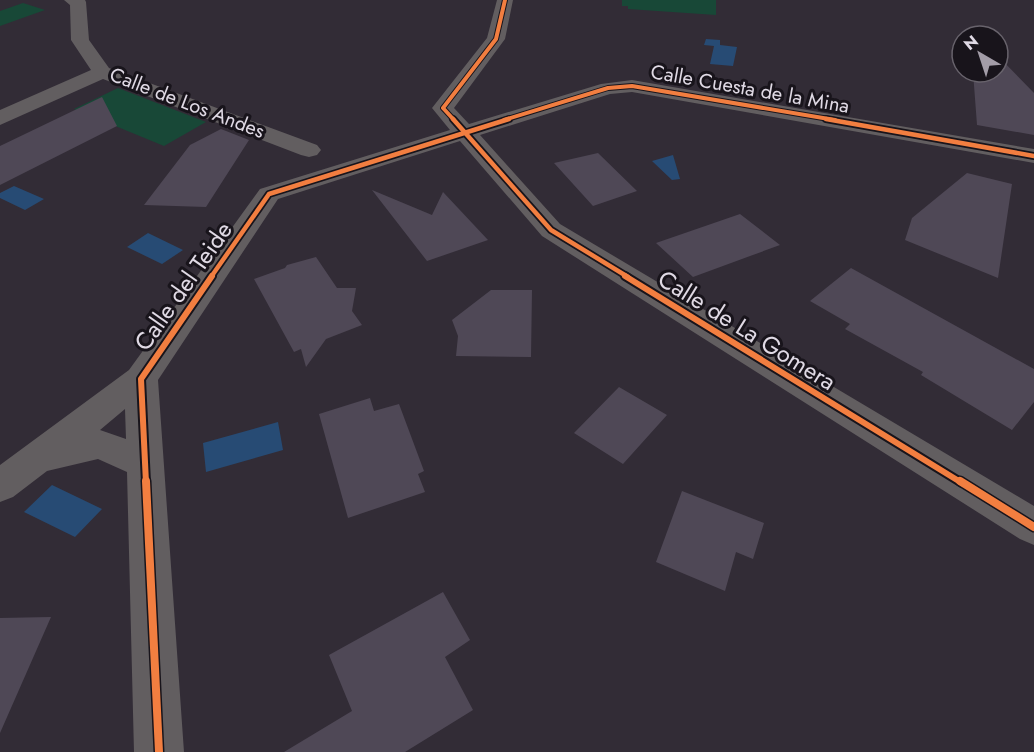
<svg xmlns="http://www.w3.org/2000/svg" width="1034" height="752" viewBox="0 0 1034 752" font-family="Jost,sans-serif">
	<style>
		.green { fill: #184837 }
		.water { fill: #274b74 }
		.building { fill: #4f4856 }
		.lines { fill: none; stroke-linecap: round; stroke-linejoin: round }
		.minor { fill: #625e60; fill-rule: evenodd }
		.cycleway-far3-casing { stroke: #18141b; stroke-width: 6 }
		.cycleway-far2-casing { stroke: #18141b; stroke-width: 8 }
		.cycleway-far1-casing { stroke: #18141b; stroke-width: 10 }
		.cycleway-casing { stroke: #18141b; stroke-width: 11 }
		.cycleway-far3 { stroke: #f27e40; stroke-width: 4 }
		.cycleway-far2 { stroke: #f27e40; stroke-width: 4.5 }
		.cycleway-far1 { stroke: #f27e40; stroke-width: 6 }
		.cycleway { stroke: #f27e40; stroke-width: 8 }
		.labels { text-anchor: middle; dominant-baseline: central; stroke-width: 6; stroke-linejoin: round; paint-order: stroke }
		.far-street-label { font-size: 20px; fill: #e0dae5; stroke: #18141b }
		.street-label { font-size: 24px; fill: #e0dae5; stroke: #18141b }
	</style>
	<rect width="100%" height="100%" fill="#322c36"/>
	<path class="green" d="M622 0H716V15L628 9V6H622Z
		M23 3 45 10 0 26V11Z
		M118 88 206 122 164 146 74 109Z"/>
	<path class="water" d="M706 39 720 40V45L737 47 733 66 710 64 714 46 704 45Z
		M673 155 680 179 672 180 652 161Z
		M14 186 44 199 25 210 0 198V193Z
		M148 233 183 250 162 264 127 247Z
		M278 422 283 450 206 472 203 443Z
		M52 485 102 509 75 537 24 512Z"/>
	<path class="building" d="M998 56 1034 93V135L977 125 973 72H998Z
		M102 97 117 126 0 185V146Z
		M221 129 249 140 206 207 144 205 190 145Z
		M598 153 637 191 593 206 554 163Z
		M967 173 1012 184 998 278 905 240 912 218Z
		M372 190 432 215 443 192 488 240 427 261Z
		M740 214 780 245 693 277 656 243Z
		M316 257 337 288H356L352 311 362 325 326 339 306 367 301 349 294 352 254 279 285 268 287 265Z
		M851 268 1034 369V402L1012 430 921 375 923 372 845 329 850 324 810 301Z
		M491 290H532L531 357 456 356 458 336 452 320Z
		M619 387 667 415 623 464 574 433Z
		M370 398 374 411 399 404 424 471 418 474 425 492 348 518 319 414Z
		M682 491 764 523 753 559 736 552 725 591 656 562Z
		M443 592 470 640 445 657 473 710 405 752H284L352 711 329 655Z
		M51 617 0 733V618Z"/>
	<g class="lines">
		<path class="minor" d="M64 0H85L86 2 89 40 109 68 317 145 321 150 317 155 309 157 301 155 103 79 0 125V110L91 70 71 40 70 5Z
			M497 0H513L505 39 454 108 469 124 601 84 632 80 1034 149V163L632 92 610 94 480 135 560 224 1034 506V545L1020 539 542 236 460 141 278 199 158 380 184 752H134L127 472 98 459 47 471 13 497 0 502V465L129 370 260 189 450 130 432 108 487 38ZM125 409 126 439 100 430Z"/>
		<defs>
			<path id="cycleway-far3" d="M454 120 443 108 496 39 505 0
				M504 120 608 88 632 86 835 120"/>
			<path id="cycleway-far2" d="M453 119 551 230 628 277
				M826 119 1034 156
				M211 277 269 194 509 119"/>
			<path id="cycleway-far1" d="M625 276 962 483
				M146 483 141 379 212 276"/>
			<path id="cycleway" d="M146 481 159 752
				M960 481 1034 527"/>
		</defs>
		<use href="#cycleway-far3" class="cycleway-far3-casing"/>
		<use href="#cycleway-far2" class="cycleway-far2-casing"/>
		<use href="#cycleway-far1" class="cycleway-far1-casing"/>
		<use href="#cycleway" class="cycleway-casing"/>
		<use href="#cycleway-far3" class="cycleway-far3"/>
		<use href="#cycleway-far2" class="cycleway-far2"/>
		<use href="#cycleway-far1" class="cycleway-far1"/>
		<use href="#cycleway" class="cycleway"/>
	</g>
	<g class="labels">
		<g class="far-street-label">
			<text transform="translate(750 89) rotate(10)">Calle Cuesta de la Mina</text>
			<text transform="translate(187 103) rotate(21)">Calle de Los Andes</text>
		</g>
		<g class="street-label">
			<text transform="translate(183 286) rotate(-55)">Calle del Teide</text>
			<text transform="translate(747 330) rotate(32)">Calle de La Gomera</text>
		</g>
	</g>
	<g transform="translate(980 54) rotate(321)"><circle r="28" fill="#18141b" stroke="#68636c" stroke-width="1.5"/>
	<path d="M0-4.5L10 22L0 15L-10 22Z" fill="#a39da8"/>
	<text y="-9" font-size="16" font-weight="bold" text-anchor="middle" fill="#e0dae5">N</text>
	</g>
</svg>
